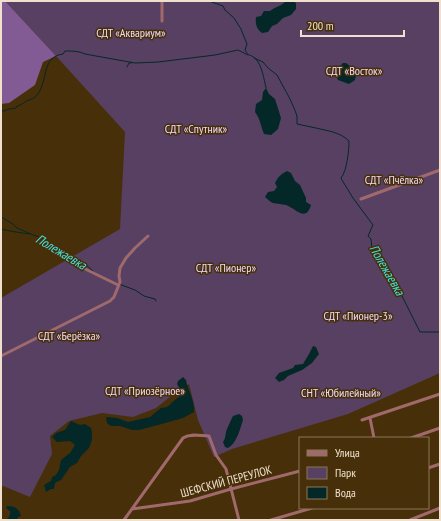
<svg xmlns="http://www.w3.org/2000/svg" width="441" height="521" viewBox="0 0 441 521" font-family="'PT Sans Narrow',sans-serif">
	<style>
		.green { fill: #574062 }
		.forest { fill: #825a94 }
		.water { fill: #042828 }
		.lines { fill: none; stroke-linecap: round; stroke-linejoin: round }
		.stream { stroke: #042828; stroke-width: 1 }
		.minor { stroke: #a0696c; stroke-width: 3 }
		.labels { text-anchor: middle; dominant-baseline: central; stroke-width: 3; stroke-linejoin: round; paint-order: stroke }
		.park-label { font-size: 12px; fill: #f1dafc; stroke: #472f09 }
		.street-label { font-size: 12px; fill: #efe1cd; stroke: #472f09 }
		.water-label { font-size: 13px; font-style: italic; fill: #42e4e4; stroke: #472f09 }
	</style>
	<rect width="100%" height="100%" fill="#472f09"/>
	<path class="green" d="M5 1H440V373L348 414 232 449 214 457 198 420 189 384 180 389 156 408 133 417 102 413 69 421 50 436 52 454 30 497 3 486 1 487V298L120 229 125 132 56 56Z"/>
	<path class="forest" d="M1 1H5L56 56 43 62 35 85 9 103 1 104Z"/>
	<path class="water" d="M286 1H293L296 3V9L291 15 283 18 277 24 272 26 268 32 262 33C257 29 255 25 256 17L261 16 264 11H270C276 6 280 7 286 1Z
		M343 63H346L354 69 353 72 356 75 355 80 349 84 338 80 336 76V70Z
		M266 88 269 94 275 99 281 118 278 129 271 135 264 134C261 127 260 118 255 112L256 104 262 100 263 92Z
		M287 171 291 173 295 181 300 185 306 198V202L311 205C306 223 295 208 286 205 282 204 277 204 273 203 270 202 268 199 265 197L268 192 274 191 277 187 275 183C278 177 281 174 287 171Z
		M313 346 316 347 319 354 312 363 302 370 288 376 284 380 279 382 275 378 279 373 293 368 295 365 303 364 309 354Z
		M183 377 186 380C188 391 195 400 194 412L183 418 158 425 154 426 139 430H132L120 426H111L107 423 106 418 107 417 117 418 128 422 150 417 156 412 161 408C171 407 168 405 175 400 177 398 179 397 181 396L180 389 177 384 178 381Z
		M239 414 242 416 243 420C240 429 237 443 228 448L225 447 223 442C226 438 225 434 227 429 229 424 231 420 233 416Z
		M71 421 80 425 85 424 91 428 92 432V440L89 448 81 456 77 463 70 467 61 480 55 483 54 489H51L46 492 45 488 44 485 51 481 52 477 56 475 59 470 61 460 70 453 75 445 70 441 57 442 52 437 56 433 65 430Z
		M7 506C14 506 19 508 21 516L18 517 17 520H6C9 518 11 514 10 511L6 508Z"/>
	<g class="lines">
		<path class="stream" d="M209 1 223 6 225 10 234 18 241 29 247 44 245 50C249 57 250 54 255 58 262 65 264 79 266 88
			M254 58 263 62 268 68 277 75 284 88 289 97 294 108 297 116V124C303 125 310 127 316 128 328 131 340 132 349 141 349 150 347 171 341 178L342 180 353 198 373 225 368 236 371 239 372 249 395 282 420 332H440
			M127 67 129 63H131
			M1 111H4L9 109 16 108 17 106C21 105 22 104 25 102 29 99 33 100 36 96 49 83 40 57 63 54L65 51C72 51 79 51 85 54L135 63 158 62 215 55 238 50 248 55
			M1 217 13 224 17 228 33 235 43 238 63 252 86 265 93 271
			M1 229 10 231 29 234
			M119 284 135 290 144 296 155 299 156 301"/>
		<path class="minor" d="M162 21V1
			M361 199 440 170
			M77 265 118 285
			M1 356 110 301 114 297 120 282 119 276 120 268 126 258 135 248 148 236
			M370 418 374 438
			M362 420 440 394
			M411 438 440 428
			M428 468 440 464
			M132 509 190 501 231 489 300 471
			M124 520 183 438C190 433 201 436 209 436L216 455 226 469 239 520
			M271 520 312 508
			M410 520 440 508"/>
	</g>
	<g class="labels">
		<g class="park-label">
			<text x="131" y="32">СДТ «Аквариум»</text>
			<text x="354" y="70">СДТ «Восток»</text>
			<text x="196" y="128">СДТ «Спутник»</text>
			<text x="394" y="179">СДТ «Пчёлка»</text>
			<text x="226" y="267">СДТ «Пионер»</text>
			<text x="358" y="315">СДТ «Пионер-3»</text>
			<text x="69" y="335">СДТ «Берёзка»</text>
			<text x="145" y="390">СДТ «Приозёрное»</text>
			<text x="341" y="392">СНТ «Юбилейный»</text>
		</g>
		<g class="street-label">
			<text transform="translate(226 481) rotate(-15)">ШЕФСКИЙ ПЕРЕУЛОК</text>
		</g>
		<g class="water-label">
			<text transform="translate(61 252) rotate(31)">Полежаевка</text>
			<text transform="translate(387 270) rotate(60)">Полежаевка</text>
		</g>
	</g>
	<rect width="441" height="521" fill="none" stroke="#efe1cd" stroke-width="4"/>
	<rect x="299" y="437" width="130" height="72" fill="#472f09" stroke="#8a7657"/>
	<rect x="307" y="450" width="20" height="6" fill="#a0696c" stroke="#8a7657"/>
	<text x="335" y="457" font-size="12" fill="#efe1cd">Улица</text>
	<rect x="307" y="467" width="20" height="12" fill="#574062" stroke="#8a7657"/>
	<text x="335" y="477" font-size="12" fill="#efe1cd">Парк</text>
	<rect x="307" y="487" width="20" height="12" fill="#042828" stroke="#8a7657"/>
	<text x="335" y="497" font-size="12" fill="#efe1cd">Вода</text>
	<path d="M301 30v6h103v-6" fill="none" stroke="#efe1cd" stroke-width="2"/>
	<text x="307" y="30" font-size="12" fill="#efe1cd" stroke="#472f09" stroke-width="3" paint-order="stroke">200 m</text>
</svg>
